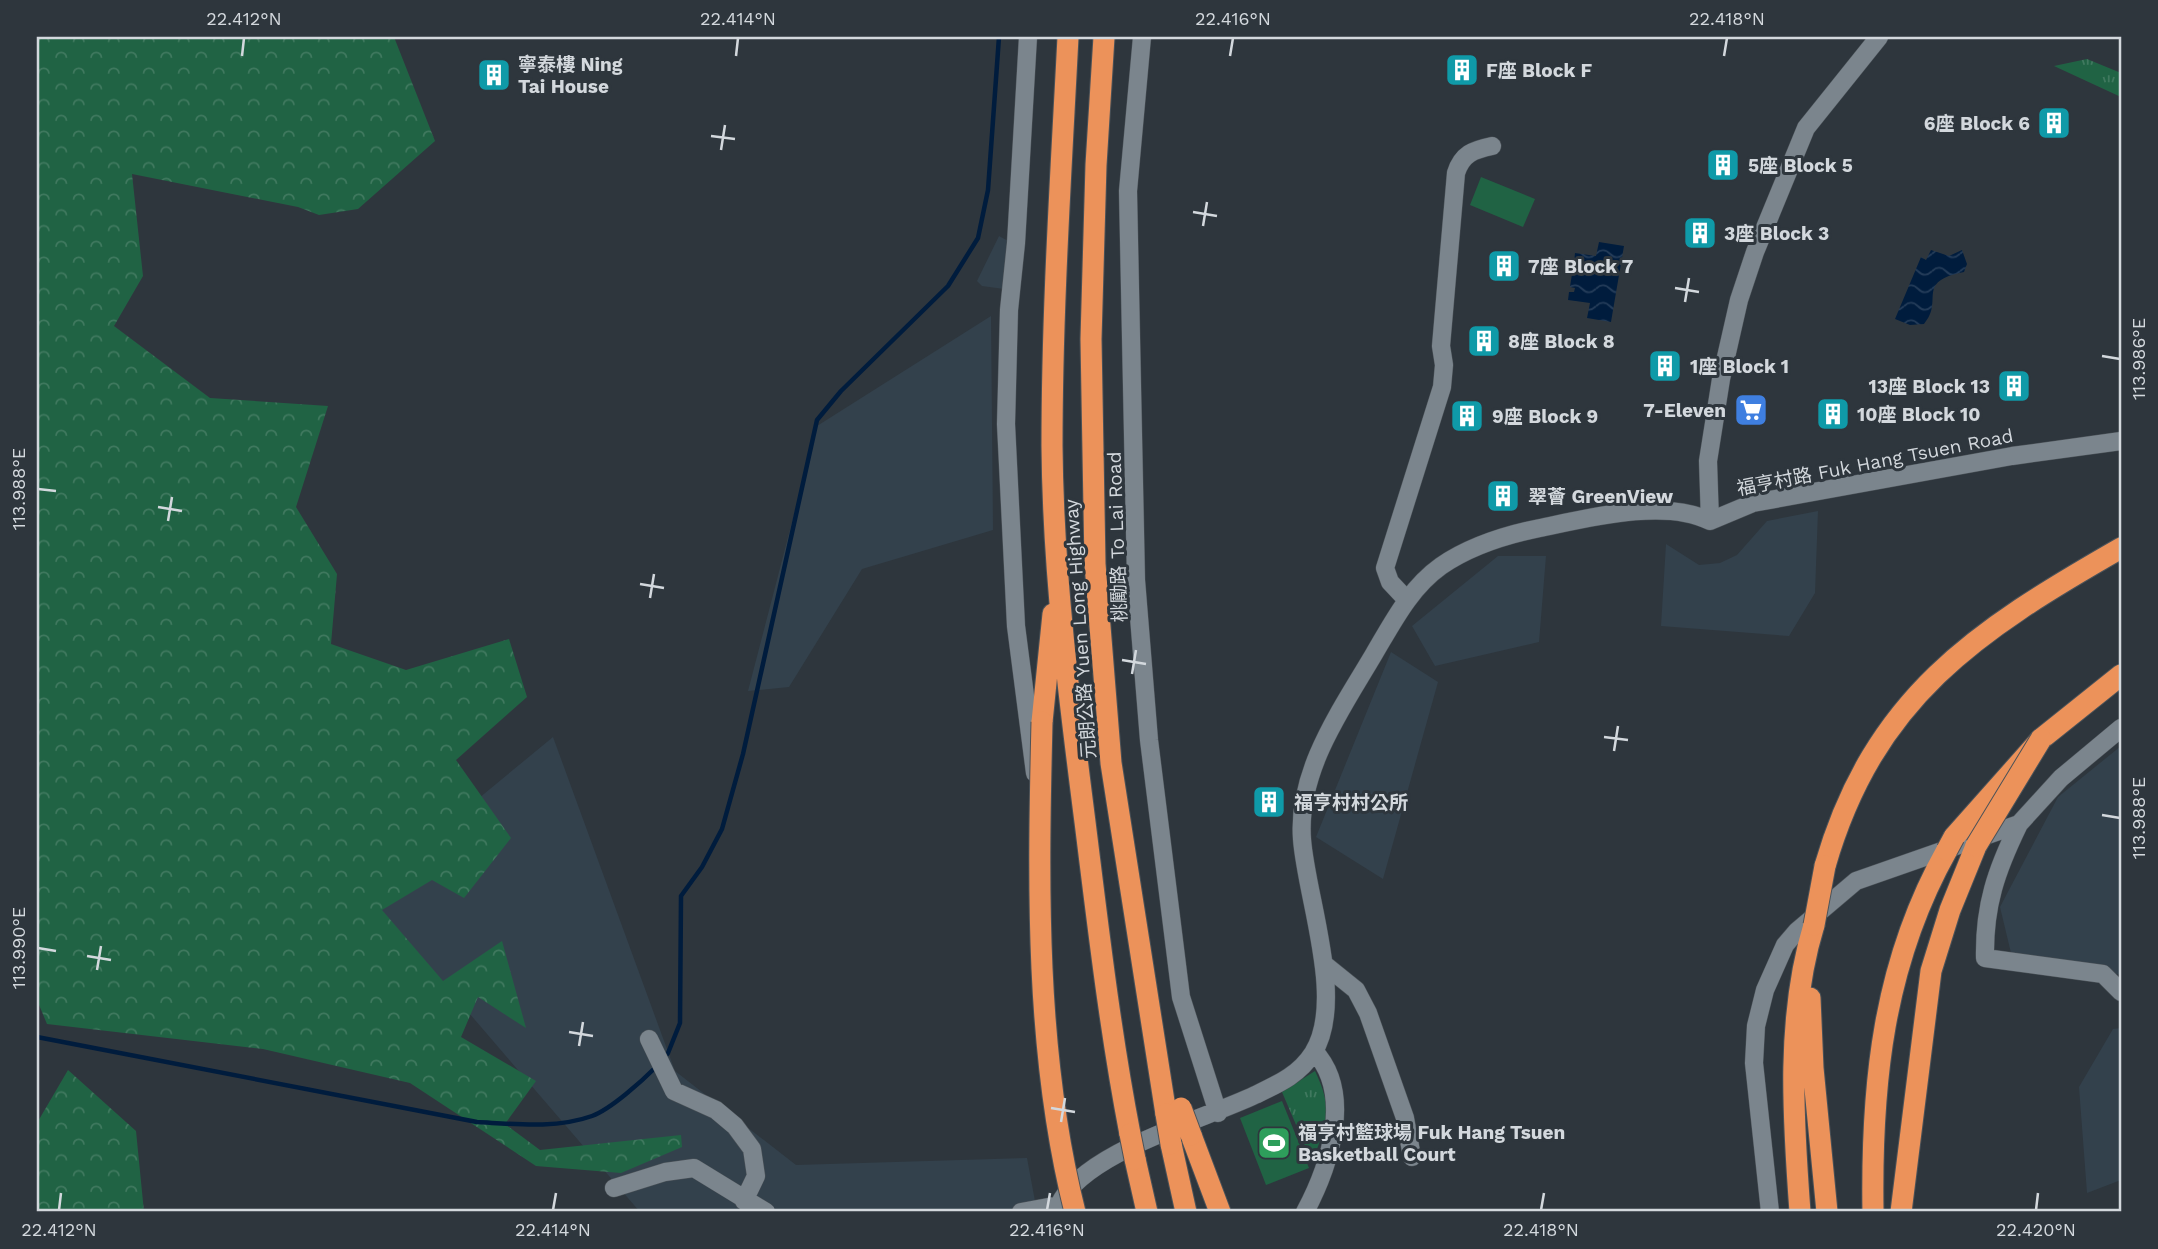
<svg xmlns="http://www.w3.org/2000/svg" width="2158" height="1249" viewBox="0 0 2158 1249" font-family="'Work Sans','Noto Sans TC',sans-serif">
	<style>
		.built { fill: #33414c }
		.forest { fill: url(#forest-crowns) }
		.park { fill: url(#park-tufts) }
		.garden { fill: #206344 }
		.water { fill: url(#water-waves) }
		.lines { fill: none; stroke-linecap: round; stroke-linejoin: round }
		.stream { stroke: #001c3d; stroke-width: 4.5 }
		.minor-casing { stroke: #4b5258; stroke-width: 19 }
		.highway-casing { stroke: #4b5258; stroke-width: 23 }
		.minor { stroke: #7b858d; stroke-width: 18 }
		.highway { stroke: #ec925a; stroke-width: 21 }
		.highway-bridge-casing { stroke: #4b5258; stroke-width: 23; stroke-linecap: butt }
		.highway-bridge { stroke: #ec925a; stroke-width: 21 }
		.ticks { fill: none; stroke: #d3d8dd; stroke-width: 2.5 }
		.labels { text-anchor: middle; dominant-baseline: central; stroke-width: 6; stroke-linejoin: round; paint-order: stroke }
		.poi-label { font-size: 19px; font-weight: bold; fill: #d3d8dd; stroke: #2e363d; text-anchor: start }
		.street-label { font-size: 19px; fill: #d3d8dd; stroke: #2e363d }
		.neatline { fill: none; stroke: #d3d8dd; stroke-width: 2.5 }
		.ticks-label { font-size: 18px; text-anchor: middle; fill: #d3d8dd }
	</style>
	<defs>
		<pattern id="forest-crowns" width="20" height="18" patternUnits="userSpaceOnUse" patternTransform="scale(1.75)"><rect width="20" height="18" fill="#206344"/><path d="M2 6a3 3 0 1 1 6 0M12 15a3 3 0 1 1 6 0" fill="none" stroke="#40795f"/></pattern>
		<pattern id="park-tufts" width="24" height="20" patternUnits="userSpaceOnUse" patternTransform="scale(1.75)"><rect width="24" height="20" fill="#206344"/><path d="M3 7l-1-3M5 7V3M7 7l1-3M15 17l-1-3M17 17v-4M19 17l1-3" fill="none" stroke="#40795f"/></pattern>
		<pattern id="water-waves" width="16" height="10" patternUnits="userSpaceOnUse" patternTransform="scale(1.75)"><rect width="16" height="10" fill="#001c3d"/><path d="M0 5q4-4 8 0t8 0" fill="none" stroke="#243c59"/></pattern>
	</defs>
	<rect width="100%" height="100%" fill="#2e363d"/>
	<path class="built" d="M999 236 1012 243 1004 289 982 286 977 281Z
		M991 316 993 530 862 569 789 687 748 691 817 426Z
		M1818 511 1815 593 1789 636 1661 626 1666 544 1699 565 1720 563 1737 555 1767 521Z
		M1498 556H1546L1539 642 1435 666 1412 626Z
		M1391 652 1438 682 1383 879 1316 837Z
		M553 737 675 1071 796 1165 1027 1158 1037 1212H640L365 892Z
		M2121 746V975L2011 953 2000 907 2058 797Z
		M2121 1028V1180L2087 1193 2079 1087 2113 1029Z"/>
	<path class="forest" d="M37 37H394L435 141 358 209 319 215 298 207 132 174 143 276 114 326 210 398 328 406 296 507 337 574 331 644 406 670 509 639 527 697 456 760 511 838 464 898 432 880 382 910 443 981 502 941 526 1028 478 997 461 1037 536 1081 505 1124 540 1150 681 1135 682 1147 621 1173 536 1166 410 1083 263 1049 47 1024 37 1000Z
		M68 1070 136 1131 144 1212H37V1123Z"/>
	<path class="park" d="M2087 59 2121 73V97L2054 66Z
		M1315 1071C1334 1111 1327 1123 1312 1162L1282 1092Z"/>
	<path class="garden" d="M1481 177 1535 199 1523 227 1470 205Z
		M1282 1101 1309 1168 1266 1185 1240 1118Z"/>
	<path class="water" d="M1599 242 1624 246 1611 322 1587 318 1590 303 1568 300 1569 292H1574L1575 288 1570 287 1573 267 1578 268 1579 263 1574 262 1575 253 1596 256Z
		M1931 250 1949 256 1962 250 1967 264 1964 272C1914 282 1945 300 1924 324L1910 325 1895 319 1921 257 1926 260Z"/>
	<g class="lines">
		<path class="stream" d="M37 1037 477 1122C514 1124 556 1129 592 1116 611 1109 642 1081 657 1066
			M663 1059 668 1053 680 1023 681 896 702 867 722 829 743 754 817 420 841 391 948 286 978 238 988 190 999 37"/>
		<defs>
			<path id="minor" d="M1028 37 1016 243 1009 310 1006 424 1016 626 1035 773
				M1142 37 1128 191 1136 580 1149 740 1181 997 1218 1113
				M1710 521 1708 461 1721 379 1739 300 1755 252 1806 128 1879 37
				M1710 521 1753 503 2012 456 2121 441
				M1406 599 1390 582 1385 568 1442 387 1444 365 1441 346 1456 173C1462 154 1473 150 1492 146
				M2019 824C1996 871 1984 906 1985 958L2103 974 2121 992
				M1325 965 1356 990 1368 1013 1405 1118 1412 1157
				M649 1039 674 1091 716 1110 735 1126 752 1149 756 1176 744 1201
				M614 1188 665 1172 694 1168 766 1212
				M1021 1212 1059 1205
				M1062 1212 1059 1205C1083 1152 1203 1120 1255 1095 1278 1084 1299 1075 1313 1053 1346 1001 1306 897 1302 839 1297 771 1341 710 1374 654 1393 622 1410 588 1441 566 1470 546 1505 535 1540 528 1588 518 1665 498 1710 521
				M1305 1212C1329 1167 1354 1094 1314 1051
				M1770 1212 1754 1063 1756 1026 1765 990 1785 945 1797 931 1856 881 2019 824 2061 778 2121 728"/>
			<path id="highway" d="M1068 37C1061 173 1052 309 1052 446 1053 572 1069 697 1085 822 1098 926 1110 1031 1130 1134
				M1104 37 1096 165 1091 339 1095 564 1111 763 1166 1114
				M1042 722 1053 614
				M1954 837 2041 739 2121 675
				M1825 866C1874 697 1976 631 2121 548
				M1810 998 1813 1068 1827 1212
				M1191 1135 1220 1212
				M1171 1144 1186 1212
				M1135 1159 1147 1212
				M1800 1212C1793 1118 1786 1016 1814 925
				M1873 1212C1871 1084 1883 964 1947 850
				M1901 1212 1931 971 1950 910 1976 846"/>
		</defs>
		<use href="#minor" class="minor-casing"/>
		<use href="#highway" class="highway-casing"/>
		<use href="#minor" class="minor"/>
		<use href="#highway" class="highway"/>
		<defs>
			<path id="highway-bridge" d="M1042 722C1038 884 1035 1054 1075 1212
				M1976 846 2041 739
				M1947 850 1954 837
				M1814 925 1825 866
				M1181 1108 1191 1135
				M1166 1114 1171 1144
				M1130 1134 1135 1159"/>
		</defs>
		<use href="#highway-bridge" class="highway-bridge-casing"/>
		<use href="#highway-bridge" class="highway-bridge"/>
	</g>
	<path class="ticks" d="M242 56 244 38M736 56 738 38M1230 56 1233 38M1724 56 1727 38M711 136 735 139M721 150 725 125M1193 212 1217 216M1203 226 1207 202M1675 288 1699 292M1685 302 1689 278M2102 356 2120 359M38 489 56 491M158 507 182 511M168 521 172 497M640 584 664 588M650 598 654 574M1122 660 1146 664M1132 674 1136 650M1604 737 1628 740M1614 751 1618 726M2102 815 2120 818M38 948 56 951M87 956 111 960M97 970 101 946M569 1032 593 1036M579 1046 583 1022M1051 1108 1075 1112M1061 1122 1065 1098M59 1210 61 1193M553 1210 556 1193M1047 1210 1050 1193M1541 1210 1544 1193M2036 1210 2038 1193"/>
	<defs>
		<symbol id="building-square" viewBox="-11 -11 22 22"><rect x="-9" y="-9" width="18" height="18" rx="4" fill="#0f9aa8" stroke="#2e363d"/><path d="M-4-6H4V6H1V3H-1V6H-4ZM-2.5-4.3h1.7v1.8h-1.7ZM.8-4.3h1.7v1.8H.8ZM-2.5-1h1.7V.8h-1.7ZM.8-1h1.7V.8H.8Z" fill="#fff"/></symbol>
		<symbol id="supermarket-square" viewBox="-11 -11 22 22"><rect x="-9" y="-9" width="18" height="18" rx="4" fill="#3f7fe0" stroke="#2e363d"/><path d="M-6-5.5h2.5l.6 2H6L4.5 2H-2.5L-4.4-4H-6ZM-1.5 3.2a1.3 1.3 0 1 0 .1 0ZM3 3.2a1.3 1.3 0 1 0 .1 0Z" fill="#fff"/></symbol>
		<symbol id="stadium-square" viewBox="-11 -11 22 22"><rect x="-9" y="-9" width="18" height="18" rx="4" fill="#2e9e5b" stroke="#2e363d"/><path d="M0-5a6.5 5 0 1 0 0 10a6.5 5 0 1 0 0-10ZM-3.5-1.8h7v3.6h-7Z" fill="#fff"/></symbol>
	</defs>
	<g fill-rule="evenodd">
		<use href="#building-square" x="1443" y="51" width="38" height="38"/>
		<use href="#building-square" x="475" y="56" width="38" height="38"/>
		<use href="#building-square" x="2035" y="104" width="38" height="38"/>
		<use href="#building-square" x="1704" y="146" width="38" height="38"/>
		<use href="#building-square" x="1681" y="214" width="38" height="38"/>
		<use href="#building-square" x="1485" y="247" width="38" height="38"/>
		<use href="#building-square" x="1465" y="322" width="38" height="38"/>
		<use href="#building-square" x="1646" y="347" width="38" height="38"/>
		<use href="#building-square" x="1995" y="367" width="38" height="38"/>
		<use href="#supermarket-square" x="1732" y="391" width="38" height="38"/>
		<use href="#building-square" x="1814" y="395" width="38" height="38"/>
		<use href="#building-square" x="1448" y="397" width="38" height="38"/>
		<use href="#building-square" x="1484" y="477" width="38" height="38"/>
		<use href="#building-square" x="1250" y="783" width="38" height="38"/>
		<use href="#stadium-square" x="1255" y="1124" width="38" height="38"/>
	</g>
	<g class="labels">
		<g class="poi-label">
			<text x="518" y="64">寧泰樓 Ning<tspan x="518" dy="22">Tai House</tspan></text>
			<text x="1486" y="70">F座 Block F</text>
			<text x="2030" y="123" text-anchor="end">6座 Block 6</text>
			<text x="1748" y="165">5座 Block 5</text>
			<text x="1724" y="233">3座 Block 3</text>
			<text x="1528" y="266">7座 Block 7</text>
			<text x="1508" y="341">8座 Block 8</text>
			<text x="1690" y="366">1座 Block 1</text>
			<text x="1990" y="386" text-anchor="end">13座 Block 13</text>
			<text x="1726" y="410" text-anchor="end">7-Eleven</text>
			<text x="1857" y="414">10座 Block 10</text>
			<text x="1492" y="416">9座 Block 9</text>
			<text x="1528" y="496">翠薈 GreenView</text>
			<text x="1294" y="802">福亨村村公所</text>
			<text x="1298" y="1132">福亨村籃球場 Fuk Hang Tsuen<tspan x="1298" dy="22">Basketball Court</tspan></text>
		</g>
		<g class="street-label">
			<text transform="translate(1875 462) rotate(-11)">福亨村路 Fuk Hang Tsuen Road</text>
			<text transform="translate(1117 537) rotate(-92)">桃勵路 To Lai Road</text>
			<text transform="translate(1080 629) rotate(-94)">元朗公路 Yuen Long Highway</text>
		</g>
	</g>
	<rect width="2158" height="1249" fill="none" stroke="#2e363d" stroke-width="77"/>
	<rect x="38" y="38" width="2082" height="1172" class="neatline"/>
	<g class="ticks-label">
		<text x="244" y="25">22.412°N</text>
		<text x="738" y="25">22.414°N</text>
		<text x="1233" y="25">22.416°N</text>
		<text x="1727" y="25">22.418°N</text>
		<text transform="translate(2139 359) rotate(-90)" y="6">113.986°E</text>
		<text transform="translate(19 489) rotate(-90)" y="6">113.988°E</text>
		<text transform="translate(2139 818) rotate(-90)" y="6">113.988°E</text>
		<text transform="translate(19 948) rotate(-90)" y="6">113.990°E</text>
		<text x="59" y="1236">22.412°N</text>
		<text x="553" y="1236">22.414°N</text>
		<text x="1047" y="1236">22.416°N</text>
		<text x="1541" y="1236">22.418°N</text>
		<text x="2036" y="1236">22.420°N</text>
	</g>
</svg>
